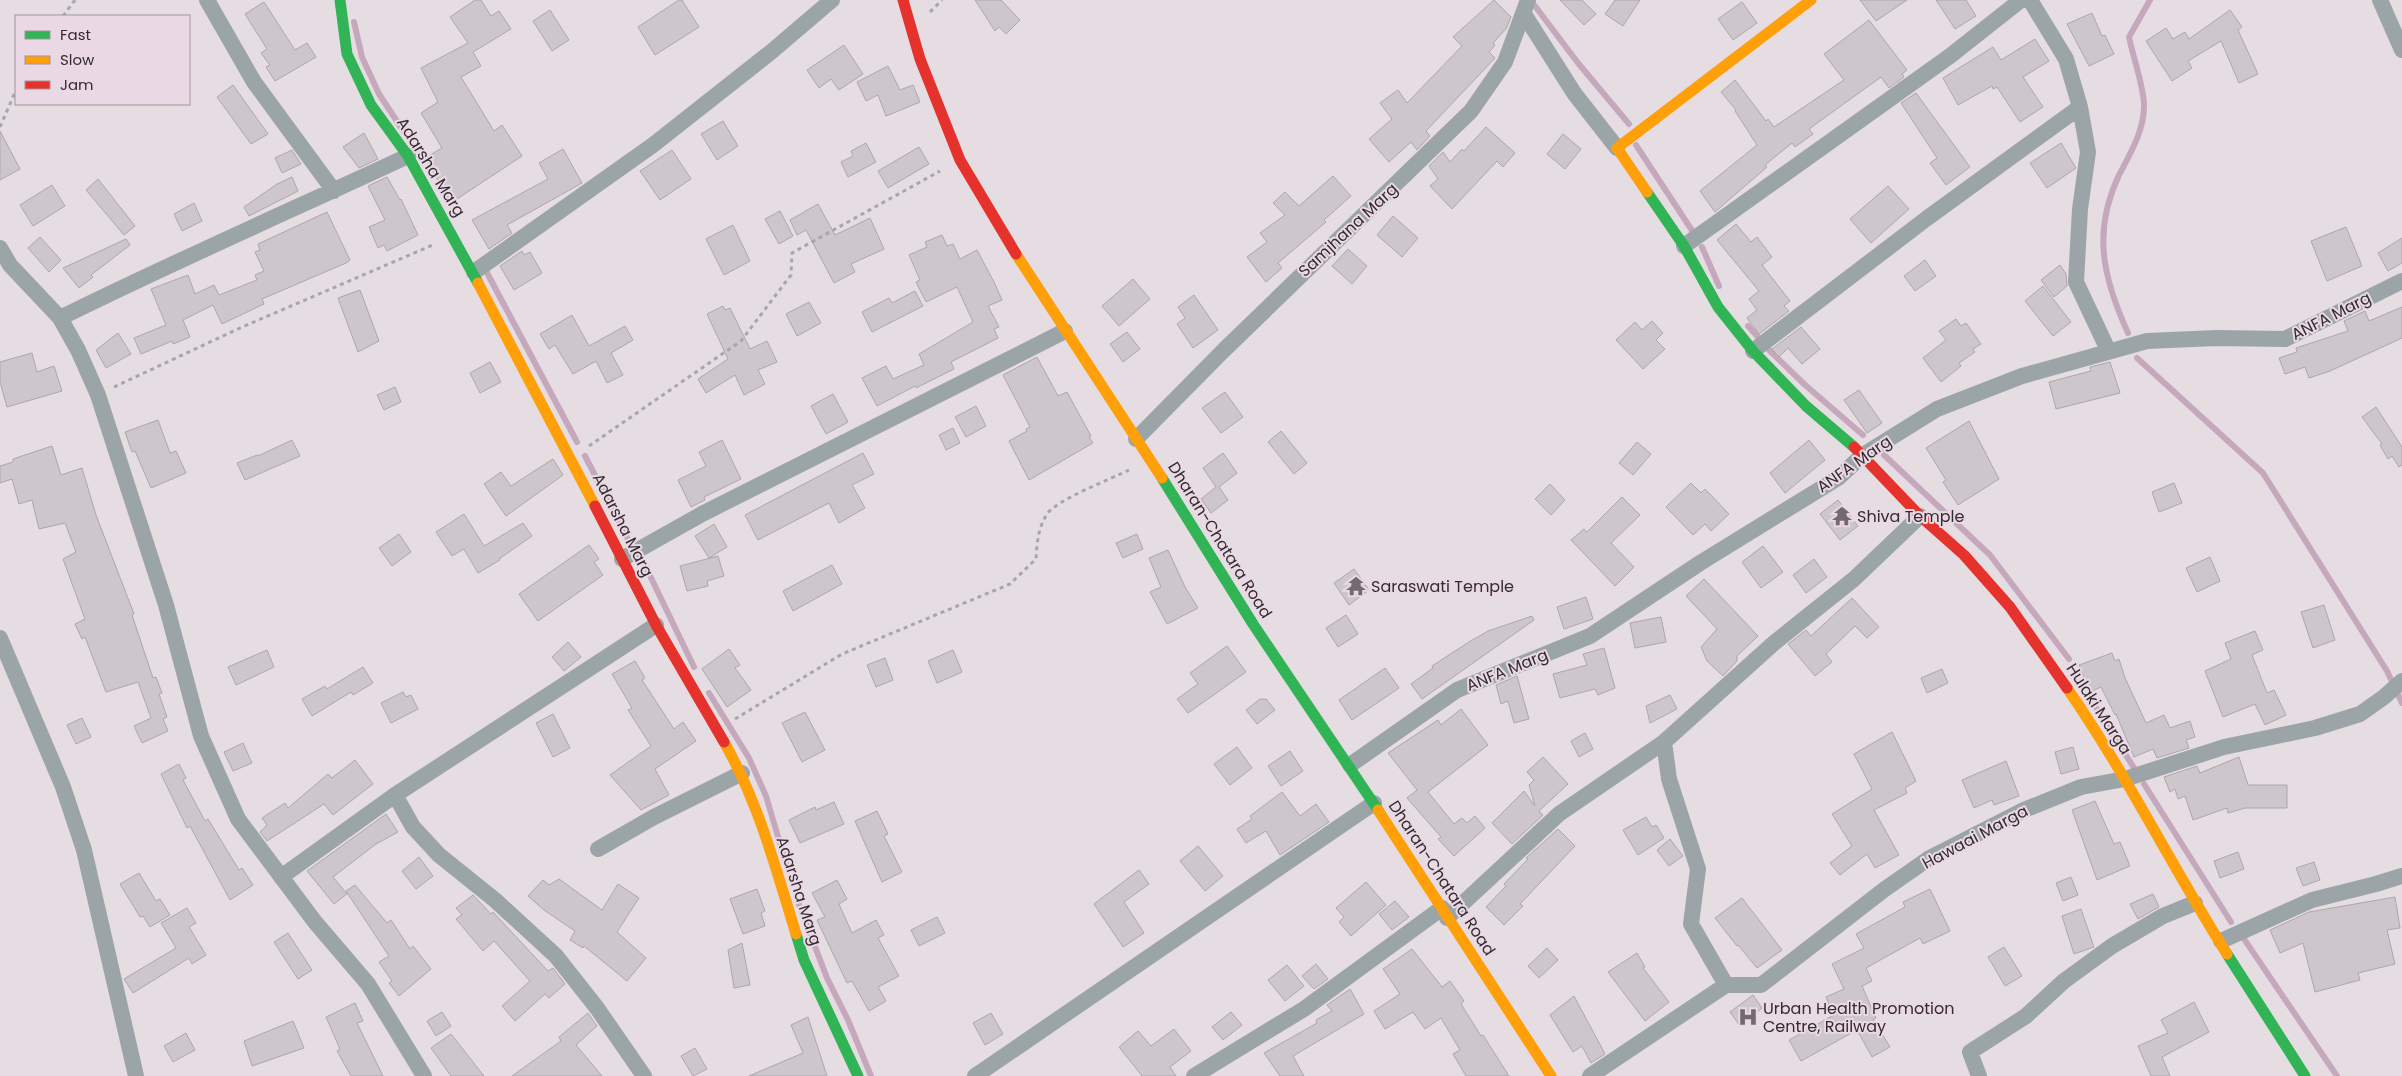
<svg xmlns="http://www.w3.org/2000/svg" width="2402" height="1076" viewBox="0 0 2402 1076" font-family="Poppins,sans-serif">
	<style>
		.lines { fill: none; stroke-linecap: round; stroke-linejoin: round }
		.stream { stroke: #c6a8bd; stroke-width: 6 }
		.building { fill: #cdc6ca; stroke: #ada6aa }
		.path { stroke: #a5a7ac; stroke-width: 3; stroke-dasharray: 4 4; stroke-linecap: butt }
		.street { stroke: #9ba5a8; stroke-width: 16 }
		.fast { stroke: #30b455; stroke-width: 11 }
		.slow { stroke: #ff9f0a; stroke-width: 11 }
		.jam { stroke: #e5322d; stroke-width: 11 }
		.labels { text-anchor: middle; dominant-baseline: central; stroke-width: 4; stroke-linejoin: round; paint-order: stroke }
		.street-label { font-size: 16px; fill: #332c31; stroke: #ead9e4 }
		.poi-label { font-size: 16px; fill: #332c31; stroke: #ead9e4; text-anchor: start }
	</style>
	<rect width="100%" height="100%" fill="#e6dde3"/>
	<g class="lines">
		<path class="stream" d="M1535 6 1578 63 1629 124
			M354 22 362 57 379 94 404 132
			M1636 145 1693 232
			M1702 247 1719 286
			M485 269 577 442
			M1748 326 1757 336
			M2128 333C2103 278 2092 232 2119 175 2130 154 2145 129 2144 104 2143 84 2133 57 2129 37L2150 0
			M1765 346 1804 384 1863 435
			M2137 358 2263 473 2387 671 2402 703
			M1884 455 1990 555 2069 659
			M585 456 630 543
			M641 557 694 667
			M709 693 749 758 766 796 787 867
			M2092 701 2134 768
			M2144 784 2231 922
			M798 902 827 978 848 1020 871 1076
			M2242 936 2337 1076"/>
	</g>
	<path class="building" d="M475 0H481L491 16 499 11 511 29 473 52 481 66 461 77 494 131 502 125 522 156 451 203 425 158 442 148 421 113 438 102 421 68 468 43 450 17Z
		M679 0H682L699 27 655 55 638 27Z
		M975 0H1001L1020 20 1006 34 999 27 995 31Z
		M1494 0 1511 17 1506 29 1493 43 1495 45 1489 52 1495 58 1426 131 1430 136 1417 150 1411 142 1389 162 1369 139 1392 119 1380 103 1398 90 1407 103 1462 46 1453 37Z
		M1560 0H1582L1596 14 1584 25Z
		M1615 0H1640L1623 26 1605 14Z
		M1860 0H1907L1876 21Z
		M1936 0H1966L1976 16 1955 29Z
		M264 2 295 50 307 43 316 57 275 81 266 67 270 65 261 53 267 49 245 14Z
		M1742 2 1757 23 1733 40 1718 19Z
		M550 10 569 40 552 51 533 21Z
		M2230 10 2242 27 2238 30 2258 74 2239 83 2221 41 2188 61 2192 68 2172 81 2146 41 2166 28 2173 39 2185 32 2189 39Z
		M2092 13 2102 36 2105 35 2114 54 2089 66 2067 24Z
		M1869 20 1907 70 1902 74 1904 77 1889 88 1881 77 1809 129 1813 134 1795 147 1792 143 1765 165 1767 167 1715 212 1700 191 1757 145 1735 111 1736 110 1721 92 1735 80 1766 121 1768 119 1774 127 1844 80 1824 54Z
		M2035 39 2049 61 2023 77 2043 107 2020 122 1997 87 1993 89 1992 86 1958 105 1943 78 1993 47 2001 60Z
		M844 45 863 74 839 90 831 79 819 88 807 70Z
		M888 66 900 90 913 85 920 102 886 116 878 95 866 101 857 82Z
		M233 85 268 134 251 144 217 97Z
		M1916 93 1970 167 1946 185 1930 163 1937 158 1901 103Z
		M723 121 738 146 717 160 701 134Z
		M1486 127 1515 153 1503 167 1497 161 1452 209 1430 186 1438 179 1429 166 1443 152 1450 162 1462 149 1464 151Z
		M0 131 20 169 0 180Z
		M364 133 378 159 359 168 343 147Z
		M1563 134 1581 149 1565 169 1547 154Z
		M866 143 876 162 848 177 841 162 853 156 851 151Z
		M2061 143 2076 168 2047 188 2030 163Z
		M919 147 929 164 888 188 878 171Z
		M563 149 582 183 507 225 512 233 489 249 472 220 548 179 539 163Z
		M292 150 301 164 282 173 275 158Z
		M672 150 691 179 660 200 640 171Z
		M1333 176 1351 196 1324 220 1326 222 1278 263 1282 268 1266 282 1247 257 1267 242 1260 233 1285 215 1273 203 1285 192 1299 206Z
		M292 177 298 191 249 216 244 207 277 184Z
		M387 177 400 200 401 199 418 235 387 251 384 245 378 248 369 227 385 220 368 186Z
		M98 179 135 226 124 235 86 190Z
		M52 185 65 206 33 226 20 205Z
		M1888 186 1909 209 1871 243 1850 219Z
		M194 203 202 221 182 231 174 214Z
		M818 204 835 235 870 218 884 249 851 264 855 272 834 283 806 230 797 235 790 220Z
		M780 211 793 236 779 244 765 219Z
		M327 212 350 260 346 263 262 299 264 304 222 324 213 305 183 320 190 337 173 344 172 341 141 354 134 338 166 325 151 289 188 275 195 294 214 285 219 295 257 280 255 275 264 271 255 252 260 250 258 244Z
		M1393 216 1418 238 1402 257 1377 235Z
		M1736 224 1751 242 1757 237 1772 257 1762 265 1790 301 1784 306 1789 311 1759 334 1747 318 1757 310 1749 299 1759 291 1717 240Z
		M733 225 750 261 724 275 706 239Z
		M2346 227 2362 266 2327 281 2311 241Z
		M942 235 947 246 953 244 960 259 977 250 994 282 1002 300 988 306 999 327 994 329 998 338 951 362 954 369 916 388 915 386 877 406 862 378 886 366 893 379 924 365 919 354 973 322 957 287 926 302 916 282 920 280 909 255 927 247 925 242Z
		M40 237 61 260 49 272 28 248Z
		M2402 238V263L2388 271 2378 253Z
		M126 239 130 245 91 275 93 277 79 288 63 268Z
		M1348 249 1367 266 1352 284 1332 266Z
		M522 251 524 255 530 252 542 273 514 290 500 266Z
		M1925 260 1936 276 1915 291 1904 276Z
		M2060 265 2066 274 2067 286 2054 297 2041 280Z
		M1133 279 1150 299 1119 326 1102 306Z
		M2043 286 2071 322 2053 336 2025 301Z
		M360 290 379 341 358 352 338 298Z
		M915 291 923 306 872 332 862 312 889 298 892 303Z
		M1194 295 1218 330 1193 348 1177 324 1185 318 1178 307Z
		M809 302 821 323 797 336 786 314Z
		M723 306 725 310 730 308 750 349 767 341 777 362 758 370 765 384 744 395 735 375 706 393 698 379 728 359 707 314Z
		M2402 307V338L2330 371 2309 378 2305 367 2285 374 2279 358 2297 352 2296 348 2348 331 2344 321 2365 311 2369 321Z
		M572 315 589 346 625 326 633 340 611 353 623 375 607 383 596 361 573 374 555 345 549 349 540 334Z
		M1956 319 1961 326 1966 323 1981 344 1973 349 1975 352 1959 363 1961 366 1941 382 1923 358 1946 340 1939 331Z
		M1652 321 1663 333 1656 340 1665 349 1643 369 1616 340 1635 322 1642 330Z
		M1801 327 1820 349 1802 364 1788 348 1779 357 1772 349Z
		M1127 332 1140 349 1123 362 1110 344Z
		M118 333 131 354 106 368 96 350Z
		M32 353 37 372 54 366 62 391 7 407 0 382V362Z
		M1037 357 1058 396 1067 392 1091 436 1089 437 1093 443 1029 480 1009 441 1027 431 1026 429 1030 427 1003 375Z
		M490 362 501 382 480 393 470 373Z
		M2110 362 2120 393 2056 409 2049 382 2091 371 2090 367Z
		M395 387 401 402 384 410 377 395Z
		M1859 390 1882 423 1867 433 1844 400Z
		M1225 392 1243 417 1221 433 1202 408Z
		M833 394 848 422 826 434 811 406Z
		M976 406 986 426 966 437 955 417Z
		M2376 407 2402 447V465L2399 467 2392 456 2388 459 2380 445 2382 444 2362 417Z
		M158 420 170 453 176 451 186 473 151 488 135 451 132 452 125 432Z
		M1969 421 1999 479 1958 505 1943 482 1946 480 1926 448Z
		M953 428 960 443 946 450 939 435Z
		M1281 431 1307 463 1294 474 1268 442Z
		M292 440 300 456 245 480 237 463 257 455 258 456Z
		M722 440 741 479 704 497 705 500 691 507 678 480 706 466 699 452Z
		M1809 440 1825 460 1785 493 1770 473Z
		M1637 442 1651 454 1633 475 1619 463Z
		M52 446 61 475 82 468 96 515 134 614 132 615 153 678 156 677 162 693 159 694 167 717 163 719 168 731 142 743 134 726 151 718 138 682 106 692 85 637 82 639 75 624 85 619 63 559 76 552 65 523 39 529 32 500 19 504 12 479 0 483V466L13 462V459Z
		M863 453 874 474 852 485 865 508 839 523 829 503 758 540 745 515Z
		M1223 453 1237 473 1219 487 1228 500 1211 513 1201 499 1216 487 1203 468Z
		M553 459 563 475 506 516 484 484 501 472 511 486Z
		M1691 483 1701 493 1705 489 1729 514 1711 531 1705 524 1693 535 1666 507Z
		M2174 483 2182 503 2159 512 2152 492Z
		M1550 484 1565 500 1551 515 1535 499Z
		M1622 497 1640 515 1611 543 1634 567 1615 586 1571 540 1584 529 1587 532Z
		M1838 500 1858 526 1840 540 1820 514Z
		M464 514 484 546 523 523 532 536 499 559 500 560 478 573 464 549 452 556 436 532Z
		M714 524 727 547 709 558 695 536Z
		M399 534 411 552 392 566 379 548Z
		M1137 534 1143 549 1123 558 1116 543Z
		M589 545 599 559 594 562 603 575 538 621 519 594Z
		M1763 546 1783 572 1761 588 1742 562Z
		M1168 550 1185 587 1198 608 1167 624 1150 592 1161 587 1149 558Z
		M718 556 724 576 707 581 708 586 687 591 680 566Z
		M2210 557 2220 581 2197 592 2186 568Z
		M1814 559 1827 577 1806 593 1793 575Z
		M832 565 842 584 793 611 783 591Z
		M1354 569 1369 590 1349 605 1334 583Z
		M1704 579 1758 636 1737 656V661L1723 676 1707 661 1701 647 1717 629 1686 596Z
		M1586 597 1593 619 1564 629 1557 607Z
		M1852 598 1879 627 1867 638 1855 626 1826 654 1832 662 1815 676 1788 644 1806 630 1811 636Z
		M2324 605 2335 640 2313 648 2301 612Z
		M1346 615 1358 634 1338 647 1326 628Z
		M1532 616 1534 620 1422 699 1411 684 1433 668 1432 666 1469 642 1488 631Z
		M1661 617 1666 642 1635 648 1630 623Z
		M2255 631 2263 650 2252 655 2267 693 2274 690 2286 715 2265 725 2255 704 2223 717 2205 671 2231 659 2225 643Z
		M568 642 581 657 564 671 552 657Z
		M1227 646 1246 672 1188 713 1177 699 1198 684 1190 673Z
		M1604 648 1615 688 1598 695 1595 689 1560 698 1553 674 1587 665 1583 654Z
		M729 649 740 665 735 668 751 690 727 707 702 669Z
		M267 650 274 667 236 685 228 667Z
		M953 650 962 672 937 683 928 661Z
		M2112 653 2115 661 2119 659 2125 678 2146 723 2164 715 2170 728 2190 721 2195 737 2186 740 2189 748 2157 758 2153 749 2134 757 2116 714 2115 715 2101 687 2090 692 2079 665Z
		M885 658 893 680 876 687 867 665Z
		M635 661 645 678 642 680 674 729 683 722 696 741 655 769 669 795 641 810 610 775 651 746 628 710 632 708 612 674Z
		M363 667 373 683 353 695 351 692 312 716 302 699 325 686 327 689Z
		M1385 668 1399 688 1352 720 1339 700Z
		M1942 669 1948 683 1927 693 1921 678Z
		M1517 676 1529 719 1514 723 1508 701 1501 704 1496 685Z
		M403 692 406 697 411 695 418 709 391 723 381 703Z
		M1670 695 1677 709 1650 723 1646 706Z
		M1260 699H1266L1275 710 1257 724 1246 710Z
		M1461 709 1488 745 1428 792 1454 824 1462 818 1467 823 1475 816 1485 828 1454 856 1438 839 1441 837 1407 798 1417 790 1388 753 1438 720 1441 725Z
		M805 712 825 750 802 762 782 723Z
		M553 714 570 748 553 757 536 723Z
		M82 718 91 737 76 744 67 725Z
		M1892 732 1916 781 1905 788 1907 793 1874 810 1899 855 1875 868 1867 854 1840 875 1830 863 1852 846 1832 814 1872 789 1854 754Z
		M1585 733 1593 749 1579 757 1571 741Z
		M243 743 252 763 233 771 224 752Z
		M1237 747 1252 768 1230 785 1214 764Z
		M2073 747 2079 769 2061 774 2055 752Z
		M1290 751 1303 771 1281 786 1268 766Z
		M1543 757 1568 784 1539 811 1543 815 1512 844 1492 823 1524 791 1535 806 1529 785 1534 780 1527 772Z
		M2239 757 2248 785H2287V808H2245L2228 813 2227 808 2193 820 2185 796 2178 799 2175 789 2170 792 2164 777 2197 766 2200 773Z
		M355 760 373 784 333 815 324 804 267 841 260 832 267 825 262 818 285 803 288 808 328 774 332 778Z
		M2006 761 2019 796 1994 805 1992 800 1974 808 1962 780Z
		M179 764 186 778 183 780 205 821 208 819 239 870 242 868 253 885 230 900 190 826 187 828 161 774Z
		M1282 792 1300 816 1316 804 1329 822 1280 855 1266 831 1246 843 1237 829 1252 819 1250 816Z
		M2095 801 2114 844 2120 842 2130 866 2097 880 2072 810Z
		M834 802 844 824 800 843 789 820 815 807 816 810Z
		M877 811 888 834 884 836 902 872 882 882 855 821Z
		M386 814 398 832 376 844 333 877 347 894 334 904 307 871Z
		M1646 817 1652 827 1656 825 1664 838 1638 855 1623 830Z
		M1558 829 1575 846 1520 904 1523 906 1504 925 1486 907 1506 886 1504 884 1528 859 1526 858Z
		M1670 839 1683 856 1669 866 1657 850Z
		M1198 846 1223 876 1205 891 1180 861Z
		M2238 852 2244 869 2220 878 2214 861Z
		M419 857 433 876 416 889 402 871Z
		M2314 862 2320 880 2303 886 2296 868Z
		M1139 870 1149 884 1124 902 1144 933 1123 947 1094 904Z
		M139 873 156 901 160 899 170 915 150 927 143 916 140 917 120 884Z
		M2071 877 2078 895 2063 901 2056 883Z
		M559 879 602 910 618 884 639 898 617 932 646 958 627 981 584 946 583 948 570 940 575 931 544 910 528 896 543 880 549 885Z
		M837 880 847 899 839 904 852 933 876 920 884 935 878 938 899 976 878 987 886 1001 869 1011 852 981 847 983 817 920 825 917 812 893Z
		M1366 882 1386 905 1351 936 1339 922 1344 917 1336 908Z
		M355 885 387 923 391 920 410 949 413 946 431 969 399 996 389 983 392 981 379 962 389 956 346 891Z
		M757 889 765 911 761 913 765 926 743 934 730 899Z
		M1930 889 1950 931 1923 944 1920 938 1866 968 1872 981 1862 986 1876 1018 1873 1019 1890 1047 1872 1057 1857 1030 1801 1061 1789 1040 1834 1015 1826 997 1844 989 1832 964 1864 948 1856 934 1905 907 1903 902Z
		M2153 894 2159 907 2138 919 2130 904Z
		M473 895 491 914 493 912 548 971 553 968 565 984 549 998 545 994 515 1021 502 1006 530 981 494 941 483 951 456 919 462 915 456 908Z
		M2395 897 2400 928 2387 930 2395 964 2358 973 2360 980 2315 992 2303 943 2280 953 2270 930 2309 912Z
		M1742 898 1782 950 1757 968 1738 945 1737 946 1715 918Z
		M1395 901 1409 917 1392 930 1379 914Z
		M187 908 196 923 189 927 206 955 192 964 189 958 133 993 124 979 176 948 161 923Z
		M2081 909 2094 947 2074 954 2062 916Z
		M937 917 945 933 919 946 911 930Z
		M288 933 312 970 298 979 274 942Z
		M742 943 750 985 734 988 728 950Z
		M2004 947 2022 976 2005 986 1988 957Z
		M1547 948 1558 960 1539 978 1528 966Z
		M1412 949 1442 987 1450 981 1464 1001 1461 1004 1481 1036 1483 1035 1509 1076H1466L1453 1054 1460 1050 1441 1018 1425 1029 1413 1012 1385 1029 1374 1011 1400 994 1383 969Z
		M1637 953 1645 967 1643 968 1669 1002 1645 1021 1608 972Z
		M1316 964 1328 979 1314 989 1302 976Z
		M1287 965 1304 986 1285 1001 1268 980Z
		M1350 989 1364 1014 1293 1056 1304 1076H1280L1264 1053 1317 1023 1316 1020 1332 1011 1327 1005Z
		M1753 995 1762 1008 1740 1026 1730 1012Z
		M1574 996 1605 1054 1591 1063 1582 1046 1573 1052 1550 1015Z
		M2194 1002 2209 1032 2162 1057 2170 1076H2151L2138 1046 2168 1033 2161 1020Z
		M355 1003 363 1021 357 1023 383 1076H351L337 1051 340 1049 326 1017Z
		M442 1012 451 1026 436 1036 427 1021Z
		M1231 1012 1242 1025 1223 1040 1212 1027Z
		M588 1013 597 1026 576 1045 602 1076H512L561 1041 559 1037Z
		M991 1013 1003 1034 985 1045 973 1023Z
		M808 1017 827 1076H749L803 1053 791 1025Z
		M293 1021 304 1048 252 1066 244 1041Z
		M1174 1029 1191 1051 1170 1067 1176 1076H1142L1119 1047 1138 1031 1151 1046Z
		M186 1033 195 1050 173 1062 164 1046Z
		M451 1034 484 1076H451L431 1048Z
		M695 1048 707 1069 693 1076 681 1056Z"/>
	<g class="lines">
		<path class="path" d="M930 12 942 0
			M63 16 75 0
			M0 127 16 90
			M114 387 240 328 435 244
			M589 446 741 341 791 275 792 253 940 171
			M735 719 842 654 1010 584 1036 559C1037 543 1038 528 1047 514 1056 500 1111 479 1129 470"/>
		<path class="street" d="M207 0 254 82 334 191
			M2030 0 2066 59 2080 107 2088 152 2080 209 2076 282 2108 350
			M2380 0 2402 50
			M1524 14 1574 93 1617 148
			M1684 246 1950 56 2021 0
			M0 248 10 265 60 318 78 350 98 395 166 605 201 736 238 819 315 922 368 984 424 1076
			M474 272 653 145 771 52 832 0
			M60 318C175 261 292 210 408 156
			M1753 351 1926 219 2080 107
			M1136 439 1224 350 1471 111 1505 62 1528 0
			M622 559 702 514 1065 331
			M0 638 63 787 84 850 136 1076
			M1664 742 1669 779 1698 869 1691 924 1726 985
			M1350 765 1457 690 1590 636 1700 563 1838 478 1863 455 1937 409 2022 376 2147 341 2216 338 2285 339 2402 281
			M395 795 413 827 439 855 495 900 556 956 597 1008 644 1076
			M598 849 654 817 742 773
			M281 877 395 795 656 625
			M1447 918 1559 814 1664 742 1774 643 1854 579 1920 516
			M2221 941 2312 900 2376 884 2402 876
			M975 1076 1374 803
			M1194 1076 1304 1009 1442 908
			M1590 1076 1726 985H1761L1885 889 1928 859 2024 810 2081 787 2125 779 2224 747 2315 728 2360 714 2384 697 2402 681
			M1979 1076 1970 1052 2026 1016 2064 981 2112 946 2163 916 2195 903"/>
		<path class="fast" d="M340 0 347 54 371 105 408 156 478 283
			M1647 192 1684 246 1718 307 1753 351 1806 406 1854 447
			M1162 478 1253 624 1378 810
			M796 934 804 960 858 1076
			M2227 954 2305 1076"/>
		<path class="slow" d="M1647 192 1617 148 1811 0
			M1016 254 1162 478
			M478 283 595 506
			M2067 688C2126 773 2172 867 2227 954
			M724 742C758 801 776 869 796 934
			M1378 810 1551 1076"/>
		<path class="jam" d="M903 0 920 59 960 160 1016 254
			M1854 447 1920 516 1964 555 2010 607 2067 688
			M595 506 656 625 724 742"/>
	</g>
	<defs>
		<symbol id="temple-bare" viewBox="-9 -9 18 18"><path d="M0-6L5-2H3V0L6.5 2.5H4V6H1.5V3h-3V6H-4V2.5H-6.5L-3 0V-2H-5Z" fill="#726a6f" stroke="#ead9e4" stroke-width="2.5" paint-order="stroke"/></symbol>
		<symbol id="hospital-bare" viewBox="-9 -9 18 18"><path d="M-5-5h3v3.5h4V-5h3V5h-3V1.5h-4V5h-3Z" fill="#726a6f" stroke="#ead9e4" stroke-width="2.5" paint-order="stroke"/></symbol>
	</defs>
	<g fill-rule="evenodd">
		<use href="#temple-bare" x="1828" y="502" width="28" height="28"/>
		<use href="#temple-bare" x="1342" y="572" width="28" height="28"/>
		<use href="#hospital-bare" x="1734" y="1003" width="28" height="28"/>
	</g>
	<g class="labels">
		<g class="street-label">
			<text transform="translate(431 167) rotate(58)">Adarsha Marg</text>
			<text transform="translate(1348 230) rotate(-43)">Samjhana Marg</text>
			<text transform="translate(2331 316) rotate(-27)">ANFA Marg</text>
			<text transform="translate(1854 464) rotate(-35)">ANFA Marg</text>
			<text transform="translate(623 525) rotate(63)">Adarsha Marg</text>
			<text transform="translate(1220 540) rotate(58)">Dharan-Chatara Road</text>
			<text transform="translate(1507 670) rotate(-22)">ANFA Marg</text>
			<text transform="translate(2099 709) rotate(57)">Hulaki Marga</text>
			<text transform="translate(1975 837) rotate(-28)">Hawaai Marga</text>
			<text transform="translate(1442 878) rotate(57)">Dharan-Chatara Road</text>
			<text transform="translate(799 891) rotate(72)">Adarsha Marg</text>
		</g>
		<g class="poi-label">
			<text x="1857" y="516">Shiva Temple</text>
			<text x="1371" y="586">Saraswati Temple</text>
			<text x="1763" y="1008">Urban Health Promotion<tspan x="1763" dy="18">Centre, Railway</tspan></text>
		</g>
	</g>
	<rect x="15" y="15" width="175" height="90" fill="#ead9e4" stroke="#a1949c"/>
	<rect x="25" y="31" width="25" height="8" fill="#30b455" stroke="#a1949c"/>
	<text x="60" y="40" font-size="15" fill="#332c31">Fast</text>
	<rect x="25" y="56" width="25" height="8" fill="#ff9f0a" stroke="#a1949c"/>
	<text x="60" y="65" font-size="15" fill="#332c31">Slow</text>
	<rect x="25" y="81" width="25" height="8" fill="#e5322d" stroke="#a1949c"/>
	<text x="60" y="90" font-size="15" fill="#332c31">Jam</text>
</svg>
